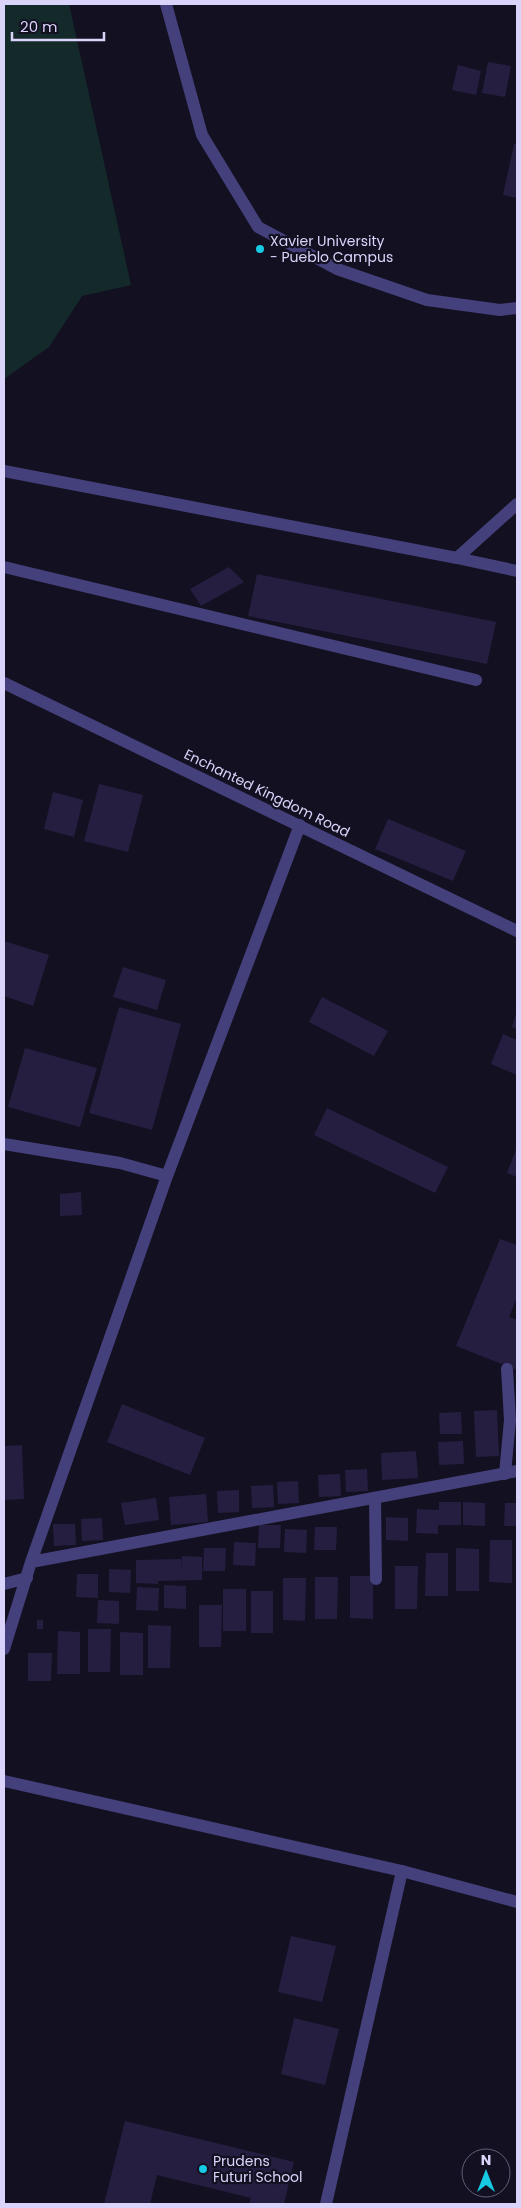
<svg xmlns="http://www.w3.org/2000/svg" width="521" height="2208" viewBox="0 0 521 2208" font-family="Poppins,sans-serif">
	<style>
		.green { fill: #142a2a }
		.building { fill: #261e40 }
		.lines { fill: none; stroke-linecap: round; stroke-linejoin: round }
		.service { stroke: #44407b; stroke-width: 12 }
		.minor { stroke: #44407b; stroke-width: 12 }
		.poi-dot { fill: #18c9e3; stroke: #131021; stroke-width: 2 }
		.labels { text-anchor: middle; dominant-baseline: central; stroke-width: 4.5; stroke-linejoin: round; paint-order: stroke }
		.poi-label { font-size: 14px; fill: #dad4fb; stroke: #131021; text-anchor: start }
		.street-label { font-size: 14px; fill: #dad4fb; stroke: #131021 }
	</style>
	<rect width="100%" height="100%" fill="#131021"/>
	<path class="green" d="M4 4H69L131 285 82 296 49 347 4 379Z"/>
	<path class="building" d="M488 62 511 66 505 97 482 93Z
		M458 65 481 71 476 95 452 90Z
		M514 144H517V198L503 195Z
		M229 567 244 582 201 606 190 589Z
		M257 574 496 622 487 664 248 616Z
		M99 784 143 795 128 852 84 841Z
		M53 792 83 800 74 837 44 829Z
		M388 819 466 851 453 881 375 849Z
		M4 941 49 955 33 1006 4 996Z
		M123 967 166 980 157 1010 113 997Z
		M322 997 388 1031 374 1056 309 1022Z
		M119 1007 181 1024 152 1130 89 1113Z
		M517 1011V1029L512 1027Z
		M503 1034 517 1040V1075L491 1064Z
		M25 1048 97 1068 80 1127 8 1107Z
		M327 1108 448 1167 435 1193 314 1135Z
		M517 1147V1177L507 1173Z
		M81 1192 82 1215 60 1216V1194Z
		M500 1239 517 1245V1297L509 1317 517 1320V1370L456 1346Z
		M122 1404 205 1438 190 1475 107 1442Z
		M497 1410 499 1456 476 1457 474 1411Z
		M461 1412 462 1434H440L439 1413Z
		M463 1441 464 1464 439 1465 438 1442Z
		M22 1445 24 1499 4 1500V1446Z
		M416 1451 418 1478 382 1480 381 1453Z
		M367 1469 368 1491 346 1492 345 1470Z
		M340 1474 341 1496 319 1497 318 1475Z
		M298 1481 299 1503 278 1504 277 1482Z
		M273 1485 274 1507 252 1508 251 1486Z
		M239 1490V1512L218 1513 217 1491Z
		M206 1494 208 1522 171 1525 169 1497Z
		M156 1498 159 1520 125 1525 121 1503Z
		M439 1502H461V1525H438V1534L416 1533 417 1509 439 1510Z
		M463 1502 485 1503V1526L463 1525Z
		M505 1503H517V1526H504Z
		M386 1517 408 1518V1541L386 1540Z
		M102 1518 103 1540 82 1541 81 1519Z
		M53 1524H75L76 1545 54 1546Z
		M259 1525H281L280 1548H258Z
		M315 1527H337L336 1550H314Z
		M285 1529 307 1530 306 1553 284 1552Z
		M490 1540H512V1583L489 1582Z
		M234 1542 256 1543 255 1566 233 1565Z
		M204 1548H226L225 1571H203Z
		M456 1548 479 1549V1591H456Z
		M426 1553H448V1596H425Z
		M182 1556 202 1557V1580L158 1581V1584L136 1583V1560L181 1559V1571Z
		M395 1566H418L417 1609H395Z
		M109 1569 131 1570 130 1593 109 1592Z
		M77 1574H98V1598L76 1597Z
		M350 1576H373V1619L350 1618Z
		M315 1577H338L337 1619H315Z
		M283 1578H306L305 1621 283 1620Z
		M164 1585 186 1586V1609L164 1608Z
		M137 1587 159 1588 158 1611 136 1610Z
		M223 1589H246V1631H223Z
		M251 1591H273V1633H251Z
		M98 1600 119 1601V1624L97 1623Z
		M199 1605H222L221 1647H199Z
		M37 1620H43V1629H37Z
		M148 1625 171 1626 170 1668H148Z
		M88 1629H111L110 1672H88Z
		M58 1631 80 1632V1674H57Z
		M120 1632 143 1633V1675H120Z
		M28 1653H52L51 1681H28Z
		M291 1936 336 1946 322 2002 278 1992Z
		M294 2018 339 2029 325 2085 281 2074Z
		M125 2121 294 2162 284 2204H249L251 2198 157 2175 150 2204H104Z"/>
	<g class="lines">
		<path class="service" d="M166 4 202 135 258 227 337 269 427 300 500 310 517 308
			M4 471 457 558 517 504
			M457 558 517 571
			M4 567 476 680
			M505 1474 510 1420 507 1369
			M375 1498 376 1579
			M326 2204 402 1871"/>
		<path class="minor" d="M4 683 517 931
			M4 1144 120 1163 167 1176
			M31 1562 517 1471
			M4 1584 27 1578
			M4 1649 31 1562 167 1176 300 825
			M4 1781 402 1871 517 1902"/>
	</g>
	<g class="poi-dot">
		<circle cx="260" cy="249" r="5"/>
		<circle cx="203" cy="2169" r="5"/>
	</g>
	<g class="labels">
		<g class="poi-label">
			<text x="270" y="241">Xavier University<tspan x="270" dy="16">- Pueblo Campus</tspan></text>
			<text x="213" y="2161">Prudens<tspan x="213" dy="16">Futuri School</tspan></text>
		</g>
		<g class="street-label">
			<text transform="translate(267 793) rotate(26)">Enchanted Kingdom Road</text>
		</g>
	</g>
	<rect width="521" height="2208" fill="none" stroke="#dad4fb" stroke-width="10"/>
	<g transform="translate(486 2173)"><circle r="24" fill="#131021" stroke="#635e78"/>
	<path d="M0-4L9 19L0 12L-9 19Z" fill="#18c9e3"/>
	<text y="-8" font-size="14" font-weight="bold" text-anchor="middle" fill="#dad4fb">N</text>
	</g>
	<path d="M12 32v8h92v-8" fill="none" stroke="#dad4fb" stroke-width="2.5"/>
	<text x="20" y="32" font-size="15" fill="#dad4fb" stroke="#131021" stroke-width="4" paint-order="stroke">20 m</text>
</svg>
